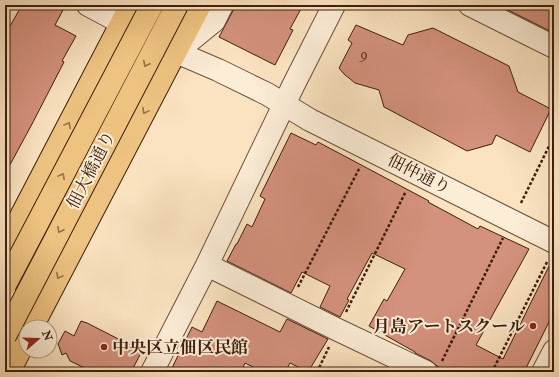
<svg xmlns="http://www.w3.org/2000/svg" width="559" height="377" viewBox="0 0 559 377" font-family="'IM FELL Double Pica','Noto Serif JP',serif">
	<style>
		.building { fill: #d4917d; stroke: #3e1e0c }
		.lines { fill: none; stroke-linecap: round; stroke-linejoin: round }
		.minor-casing { stroke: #6d4f39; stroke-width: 24 }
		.major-casing { stroke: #3e1e0c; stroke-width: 24 }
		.path { stroke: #3e1e0c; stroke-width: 2.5; stroke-dasharray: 3 2; stroke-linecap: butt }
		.minor { stroke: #fcedd7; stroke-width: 22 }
		.major { stroke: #eec280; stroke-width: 22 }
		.major-bridge-casing { stroke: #3e1e0c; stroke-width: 24; stroke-linecap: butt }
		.major-bridge { stroke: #eec280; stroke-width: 22 }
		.oneway { stroke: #967046 }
		.poi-dot { fill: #8f2418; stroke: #fcedd7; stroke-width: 1.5 }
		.labels { text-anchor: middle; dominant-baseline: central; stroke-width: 4; stroke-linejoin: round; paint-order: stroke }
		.number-label { font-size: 15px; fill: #643b28 }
		.street-label { font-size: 17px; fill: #3e1e0c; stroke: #fcedd7 }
		.poi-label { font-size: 17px; font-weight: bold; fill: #3e1e0c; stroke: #fcedd7; text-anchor: end }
	</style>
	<rect width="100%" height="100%" fill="#fbe3c1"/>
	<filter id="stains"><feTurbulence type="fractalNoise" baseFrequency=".005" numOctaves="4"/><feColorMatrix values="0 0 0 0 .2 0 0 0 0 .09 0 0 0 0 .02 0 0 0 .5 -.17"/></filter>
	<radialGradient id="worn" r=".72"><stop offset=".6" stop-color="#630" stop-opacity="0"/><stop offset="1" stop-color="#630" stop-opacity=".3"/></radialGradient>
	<path class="building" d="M22 5H54L63 10 55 25 76 36 62 61 64 62 32 124 5 174V35Z
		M236 5H303L290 29 293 30 275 65 219 37Z
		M498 5H554V33Z
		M356 25 403 45 408 35 433 28 509 66 518 92 551 109 530 152 496 135 492 144 467 151 384 107 379 90 355 83 344 74 339 68 352 43 348 40Z
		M291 133 316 145 318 142 429 201 428 202 478 229 480 226 529 249 476 345 503 359 554 256V312L525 370 529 372H448L437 366 431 361 415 353V352L369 326 384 299 387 301 405 269 372 253 347 299 349 300 340 317 320 307 330 286 302 272 291 293 227 261 236 244H237L247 224 252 227 265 199 260 196Z
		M217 301 280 332 287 319 328 339 308 372 290 363 285 372H263L245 363 241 372H170L192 327 202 332Z
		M81 321 87 323 142 351 131 372H93L70 361 66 353 62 355 58 344 65 331 74 336Z"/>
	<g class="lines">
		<defs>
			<path id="minor" d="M88 5 176 52 218 70 267 94 310 120 554 242
				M470 5 554 47
				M176 52 214 21 222 5
				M207 265 338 330 426 372
				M152 372 207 265 293 86 334 5
				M543 372 554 351"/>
			<path id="major" d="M5 247 131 5
				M32 327 200 5
				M9 372 26 338"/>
		</defs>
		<use href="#minor" class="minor-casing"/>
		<use href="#major" class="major-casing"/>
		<path class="path" d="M551 22 554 15
			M521 203 554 136
			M298 287 360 167
			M346 312 406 191
			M442 361 503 238
			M317 372 329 347
			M492 372 547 262"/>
		<use href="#minor" class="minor"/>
		<use href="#major" class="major"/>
		<defs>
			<path id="major-bridge" d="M5 285 152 5
				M5 336 177 5"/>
		</defs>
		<use href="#major-bridge" class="major-bridge-casing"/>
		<use href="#major-bridge" class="major-bridge"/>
	</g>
	<defs><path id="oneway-chevron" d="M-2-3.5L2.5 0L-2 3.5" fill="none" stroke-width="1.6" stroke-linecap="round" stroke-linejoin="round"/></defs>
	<g class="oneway">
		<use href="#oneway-chevron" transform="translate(146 64) rotate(117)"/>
		<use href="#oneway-chevron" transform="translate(145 111) rotate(118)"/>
		<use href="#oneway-chevron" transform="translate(68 125) rotate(-62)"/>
		<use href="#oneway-chevron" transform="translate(62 176) rotate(-62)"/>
		<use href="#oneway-chevron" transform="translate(60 230) rotate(117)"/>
		<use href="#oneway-chevron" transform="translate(59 276) rotate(118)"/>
	</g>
	<g class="poi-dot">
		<circle cx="533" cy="326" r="4"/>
		<circle cx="104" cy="347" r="4"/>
	</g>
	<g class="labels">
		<g class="number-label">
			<text x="364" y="54">9</text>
		</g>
		<g class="street-label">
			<text transform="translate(91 170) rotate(-63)">佃大橋通り</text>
			<text transform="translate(419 174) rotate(27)">佃仲通り</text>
		</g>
		<g class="poi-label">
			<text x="525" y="326">月島アートスクール</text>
			<text x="112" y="347" text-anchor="start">中央区立佃区民館</text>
		</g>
	</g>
	<rect width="559" height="377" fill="none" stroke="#fbe3c1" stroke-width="20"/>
	<rect x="6" y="6" width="547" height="365" fill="none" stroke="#3e1e0c" stroke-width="2"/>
	<rect x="10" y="10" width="539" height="357" fill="none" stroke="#3e1e0c"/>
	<g transform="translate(38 339) rotate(70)"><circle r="19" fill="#fcedd7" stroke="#b09a86"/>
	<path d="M0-3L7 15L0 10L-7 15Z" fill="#8f2418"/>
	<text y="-6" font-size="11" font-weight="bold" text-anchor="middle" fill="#3e1e0c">N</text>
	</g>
	<rect width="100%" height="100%" filter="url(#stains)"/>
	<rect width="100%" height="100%" fill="url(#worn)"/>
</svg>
